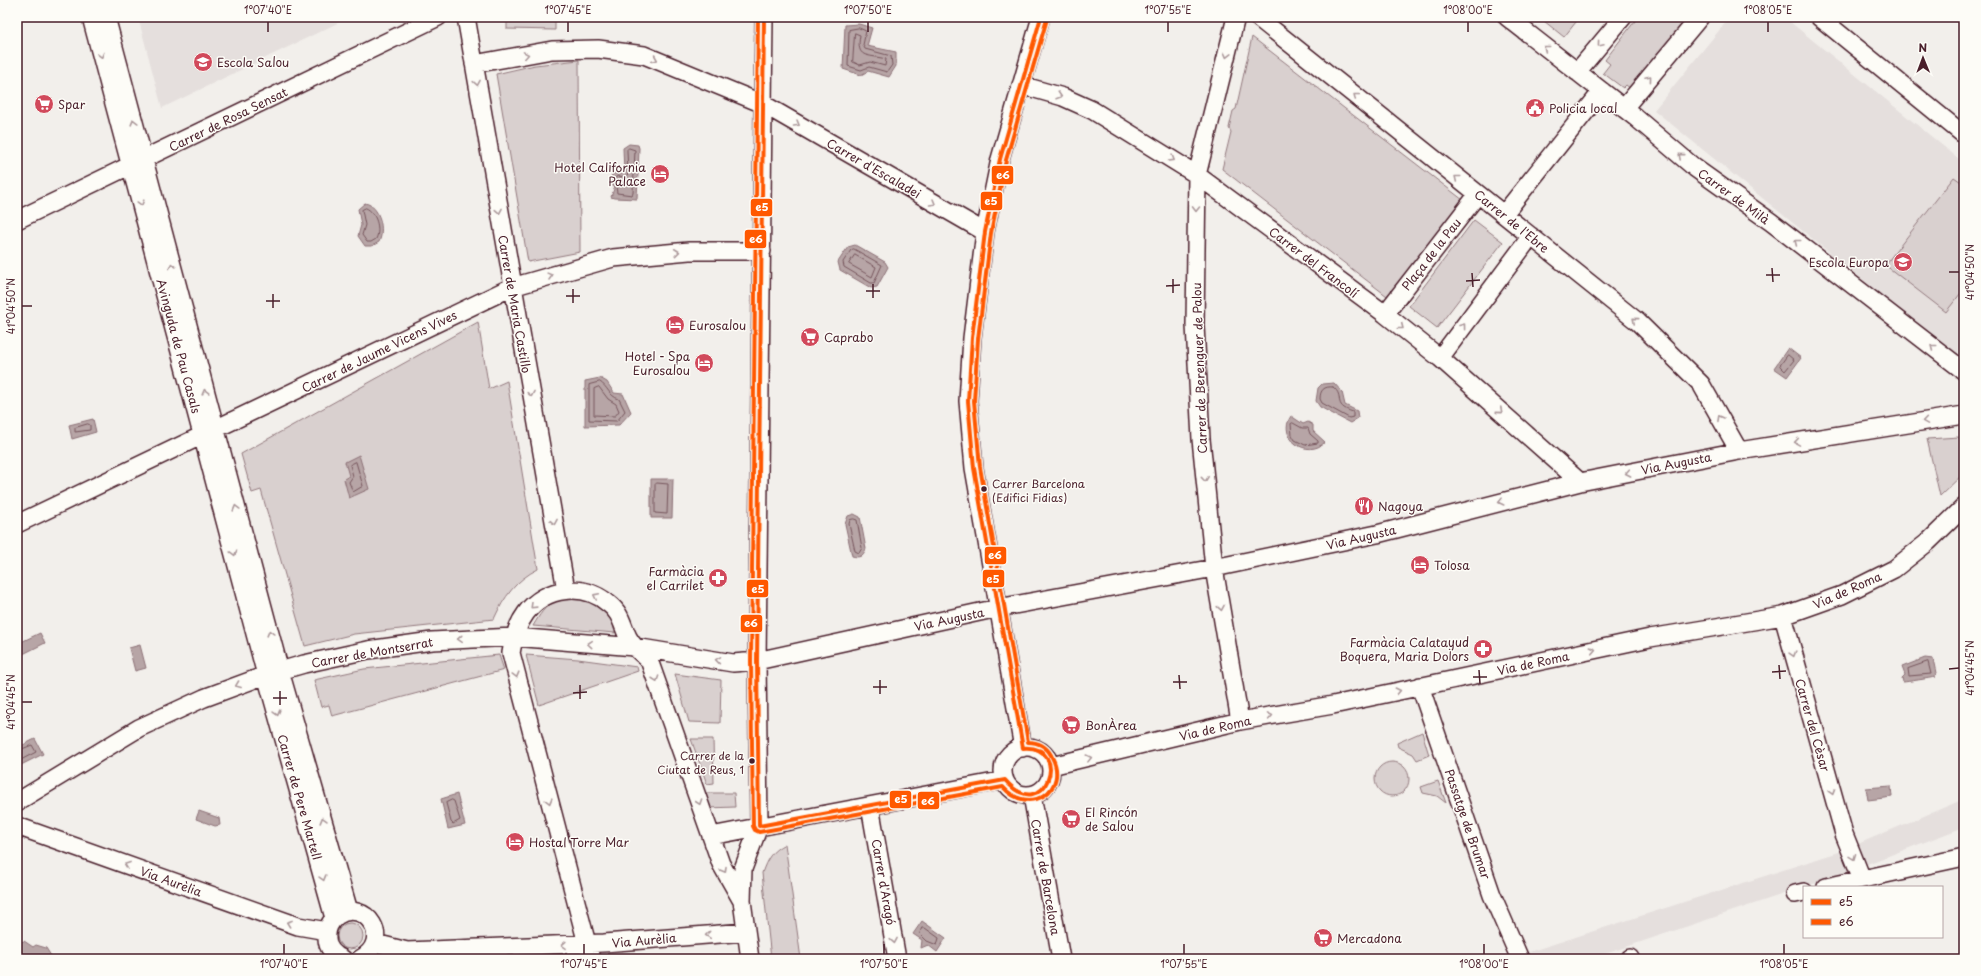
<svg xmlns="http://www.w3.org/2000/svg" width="1981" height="976" viewBox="0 0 1981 976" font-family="'Playpen Sans',sans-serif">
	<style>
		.built { fill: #e5dfdd }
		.green { fill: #d9d0cf; stroke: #92787d }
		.water { fill: #b7a5a6; stroke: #8b6f75 }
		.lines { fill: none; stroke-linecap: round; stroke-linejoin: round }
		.shore { stroke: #76555c; stroke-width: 1 }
		.minor-casing { stroke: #4a1f2b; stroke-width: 20 }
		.minor { stroke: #fdfcf7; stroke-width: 17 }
		.bus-1-casing { stroke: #fdfcf7; stroke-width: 7 }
		.bus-2-casing { stroke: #fdfcf7; stroke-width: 7 }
		.bus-1 { stroke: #ff5800; stroke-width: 4 }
		.bus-2 { stroke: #ff5800; stroke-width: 4 }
		.oneway { stroke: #ac999b }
		.ticks { fill: none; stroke: #4a1f2b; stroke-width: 1.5 }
		.bus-dot { fill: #4a1f2b; stroke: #fdfcf7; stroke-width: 1.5 }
		.labels { text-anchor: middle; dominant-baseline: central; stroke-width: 3; stroke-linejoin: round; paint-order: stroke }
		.bus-label { font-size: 11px; fill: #4a1f2b; stroke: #fdfcf7; text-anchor: start }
		.poi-label { font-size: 12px; fill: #4a1f2b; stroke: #fdfcf7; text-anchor: start }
		.street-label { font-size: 12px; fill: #4a1f2b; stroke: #fdfcf7 }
		.line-badge { stroke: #fdfcf7; stroke-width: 1.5 }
		.badge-label { font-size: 11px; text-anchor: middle; font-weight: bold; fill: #fff }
		.neatline { fill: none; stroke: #4a1f2b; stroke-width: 1.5 }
		.ticks-label { font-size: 10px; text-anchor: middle; fill: #4a1f2b }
	</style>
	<rect width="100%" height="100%" fill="#f2efeb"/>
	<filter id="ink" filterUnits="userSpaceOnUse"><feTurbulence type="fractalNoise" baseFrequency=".025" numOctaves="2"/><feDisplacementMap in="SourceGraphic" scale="8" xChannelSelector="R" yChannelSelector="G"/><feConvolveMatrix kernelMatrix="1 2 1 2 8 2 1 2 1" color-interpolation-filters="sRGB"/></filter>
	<g filter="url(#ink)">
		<path class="built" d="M138 17H350L162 108Z
			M1730 17H1784L1964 163V362L1654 110Z
			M1964 799V827L1828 879 1590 959H1527L1529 952 1839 852Z"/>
		<path class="green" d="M507 17H555V30L507 29Z
			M1539 17H1580L1564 37Z
			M1638 17H1689L1631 89 1626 85 1623 88 1603 73 1610 64 1605 60Z
			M1252 37 1463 200 1387 296 1222 169 1231 132 1229 128 1233 111 1236 109Z
			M579 60 580 252 528 262 496 74 535 65Z
			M1954 177 1964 184V289L1946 312 1885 265Z
			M1474 220 1503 242 1437 328 1409 306Z
			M478 322 489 389 507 381 538 569C516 580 504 597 494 619L354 634 305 646 261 490 252 493 241 454Z
			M1959 437 1964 445V473L1940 496 1927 439Z
			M580 596 597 604 611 614 615 633 533 626C547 602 553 598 580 596Z
			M499 655 504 670 332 716 329 705 321 707 314 680 364 669Z
			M526 655 578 659 637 667 638 671 539 705Z
			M675 674 721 680 720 723 689 722Z
			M1422 732 1429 755 1417 760 1413 754 1398 747 1397 743Z
			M691 739H713L714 783 707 784Z
			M1375 779a17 17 0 1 1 34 0a17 17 0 1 1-34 0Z
			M1438 781 1446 803 1437 796 1423 793 1421 787Z
			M704 793H734L735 807 708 808Z
			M785 844 801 959H771L762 873C767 859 771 851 785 844Z
			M337 936a13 13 0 1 1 26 0a13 13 0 1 1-26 0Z"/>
		<path class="water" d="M859 24 872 28 867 46 896 52V66L889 77 868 71 861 75 843 69 845 25Z
			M629 144 638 145 639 148 637 199 614 198 611 197 614 189 611 177 613 173H624L623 148Z
			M365 203C380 206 385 230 379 242L372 246H365L358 236 361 225 358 209Z
			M855 245 885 262 888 267 877 287 871 288 840 270 838 262 848 247Z
			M1788 348 1801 358 1787 377 1774 368Z
			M600 378 607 382 614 393 623 394 631 412 619 425 585 426V381Z
			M1334 383 1342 392 1345 405 1357 411 1358 418 1350 423 1320 407 1316 401 1318 388 1322 384Z
			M1291 416 1303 424 1308 422 1313 425V431L1325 442C1308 460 1276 438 1291 416Z
			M93 419 96 432 72 439 69 425Z
			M359 455 369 489 349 498 344 479 349 476 345 462Z
			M651 479H673L672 518H651Z
			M854 514 860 517 866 549C862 557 860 558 852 556L845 524 848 516Z
			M40 633 45 643 19 656 17 644Z
			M140 645 146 668 135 671 129 648Z
			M1925 658 1933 659 1936 673 1935 677C1931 678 1906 682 1903 682L1902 678 1905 675 1902 667Z
			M35 739 43 754 17 767V748Z
			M1891 786 1892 797 1868 800 1866 788Z
			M457 794 465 825 448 829 441 799Z
			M199 811 219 818 220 825 215 826 196 819Z
			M922 921 946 938 937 952 928 945 921 948 922 940 913 934Z
			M24 941 33 947 36 945 46 948 53 959H17V943Z"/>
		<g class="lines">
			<path class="shore" d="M859 28 866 31 863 45 865 49 891 56 892 65 887 72 869 67 861 70 848 66 849 30Z
				M855 33 860 35C856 59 866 54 886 59L885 66 870 62 860 65 853 62Z
				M629 148 635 150 633 193 632 195 617 193 615 179 617 176 625 177 628 174 627 150Z
				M366 208C376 212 381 229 376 239L371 242H367L362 235 365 225 362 210Z
				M854 249 882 265 874 283H871L844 267 843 262 851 250Z
				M855 255 876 267 872 277 849 264Z
				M1788 355 1794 360 1785 371 1780 366Z
				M600 382C608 387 609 396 619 399L625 411 617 421 589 420V385Z
				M599 387 608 399 616 404 619 411 615 416 594 415V389Z
				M1333 387C1346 397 1331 405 1353 412V417L1349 418 1322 403 1320 399C1320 390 1324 386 1333 387Z
				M1293 423 1302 428H1308L1310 434 1318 441V443L1305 445 1295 440 1292 435 1291 424Z
				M88 424 90 425V430L75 432V428Z
				M356 462 363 486 353 492 349 482 353 476 350 465Z
				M657 483 668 484 667 514 655 513V485Z
				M854 519 857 520 862 548 859 553 855 551 849 524 850 520Z
				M1928 662 1931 674 1909 676 1908 669Z
				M17 751 32 745 36 752 17 762
				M452 800 454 801 460 820 453 824 451 822 446 803Z
				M922 928H925L939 938 937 945 927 941 920 934Z"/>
			<defs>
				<path id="minor" d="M91 17 266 675 334 918
					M106 17 280 671 349 911
					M466 17 566 590
					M1236 17 1197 175 1195 325 1201 439 1214 568 1240 721
					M1257 17 1638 322 1701 384 1739 451
					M1507 17 1635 117 1695 168 1771 222 1964 371
					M1819 17 1964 135
					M474 64 552 50 598 49 644 55 763 104 985 232
					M1577 72 1623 17
					M1021 85 1063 97 1092 110 1197 175 1385 314 1440 358 1580 482
					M1624 108 1700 17
					M1504 214 1602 91
					M17 220 438 17
					M1385 314 1478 194
					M1440 358 1531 236
					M17 524 512 287 613 258 689 251H762
					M1783 616 1844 834 1862 879
					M1420 686 1492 895 1520 959
					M1003 771a24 24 0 1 1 48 0a24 24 0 1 1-48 0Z
					M1023 748 974 468 968 401 972 338 985 232 1000 159 1041 17
					M1051 766 1240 721 1333 705 1650 638 1783 616 1842 595 1894 569 1928 542 1964 507
					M1032 795 1061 959
					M17 802 139 728 204 698 266 675 304 664 368 650 432 641 514 637 635 647 733 663 757 661 998 608 1214 568 1377 534 1580 482 1739 451 1964 415
					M870 806 897 959
					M17 826 298 926 327 931
					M711 836 1005 780
					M1826 887 1964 857
					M1795 894 1804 892
					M375 943 407 951 604 943 746 932
					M1630 958V959
					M343 959C334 955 327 948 327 938 326 930 330 921 337 916 366 897 394 941 360 959
					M591 959 511 653C513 639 517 625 526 613 545 587 584 582 609 604 621 613 622 625 628 637 633 647 641 653 649 660L721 864 742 901
					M750 959 742 901 743 869 759 826 757 661 764 17"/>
			</defs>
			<use href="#minor" class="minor-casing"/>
			<use href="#minor" class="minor"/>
			<defs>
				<path id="bus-1" d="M764 17 757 661 759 826 1005 780C1045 827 1073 744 1023 748L974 468 968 401 972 338 985 232 1000 159 1041 17"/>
				<path id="bus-2" d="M758 17 751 661 753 826 755 830 759 832 1003 787C1029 817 1071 790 1051 755 1046 746 1038 742 1028 742L980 467 974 401 978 339 991 233 1006 160 1047 19"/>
			</defs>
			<use href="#bus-1" class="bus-1-casing"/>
			<use href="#bus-2" class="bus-2-casing"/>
			<use href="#bus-1" class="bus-1"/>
			<use href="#bus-2" class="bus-2"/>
		</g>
		<defs><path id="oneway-chevron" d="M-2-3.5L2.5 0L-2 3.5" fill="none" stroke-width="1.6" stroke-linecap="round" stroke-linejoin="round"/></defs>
		<g class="oneway">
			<use href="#oneway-chevron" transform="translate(1600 44) rotate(130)"/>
			<use href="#oneway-chevron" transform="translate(1546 48) rotate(-142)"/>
			<use href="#oneway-chevron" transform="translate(101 55) rotate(75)"/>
			<use href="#oneway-chevron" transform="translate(526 55) rotate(-10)"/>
			<use href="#oneway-chevron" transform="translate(1227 55) rotate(104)"/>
			<use href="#oneway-chevron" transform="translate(655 59) rotate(23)"/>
			<use href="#oneway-chevron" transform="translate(1649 78) rotate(-50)"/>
			<use href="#oneway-chevron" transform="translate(477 83) rotate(80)"/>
			<use href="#oneway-chevron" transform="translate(1059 96) rotate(18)"/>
			<use href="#oneway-chevron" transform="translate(1356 96) rotate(-141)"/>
			<use href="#oneway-chevron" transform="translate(134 122) rotate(-105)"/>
			<use href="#oneway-chevron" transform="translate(797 124) rotate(30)"/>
			<use href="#oneway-chevron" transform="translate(1681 156) rotate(-139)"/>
			<use href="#oneway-chevron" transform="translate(1172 159) rotate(31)"/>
			<use href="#oneway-chevron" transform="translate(1457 178) rotate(-141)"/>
			<use href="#oneway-chevron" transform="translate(141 203) rotate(75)"/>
			<use href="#oneway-chevron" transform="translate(933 203) rotate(30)"/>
			<use href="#oneway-chevron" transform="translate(1196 209) rotate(91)"/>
			<use href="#oneway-chevron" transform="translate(499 211) rotate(80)"/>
			<use href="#oneway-chevron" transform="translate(1797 242) rotate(-142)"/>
			<use href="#oneway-chevron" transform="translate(677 252) rotate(-6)"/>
			<use href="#oneway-chevron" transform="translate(172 266) rotate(-105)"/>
			<use href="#oneway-chevron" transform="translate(550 276) rotate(-15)"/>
			<use href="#oneway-chevron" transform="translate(1635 320) rotate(-140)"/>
			<use href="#oneway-chevron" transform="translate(1463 326) rotate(-53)"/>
			<use href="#oneway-chevron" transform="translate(1401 327) rotate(38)"/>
			<use href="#oneway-chevron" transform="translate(1933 347) rotate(-142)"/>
			<use href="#oneway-chevron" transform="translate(205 392) rotate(-105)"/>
			<use href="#oneway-chevron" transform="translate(531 394) rotate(80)"/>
			<use href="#oneway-chevron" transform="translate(1500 411) rotate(41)"/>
			<use href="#oneway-chevron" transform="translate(1720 418) rotate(-119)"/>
			<use href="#oneway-chevron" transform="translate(1925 421) rotate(171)"/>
			<use href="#oneway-chevron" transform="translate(1797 442) rotate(171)"/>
			<use href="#oneway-chevron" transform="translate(1628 473) rotate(169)"/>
			<use href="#oneway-chevron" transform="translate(1205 479) rotate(84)"/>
			<use href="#oneway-chevron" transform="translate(1501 502) rotate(166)"/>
			<use href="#oneway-chevron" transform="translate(236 508) rotate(-105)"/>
			<use href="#oneway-chevron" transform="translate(554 522) rotate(80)"/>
			<use href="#oneway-chevron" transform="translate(234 553) rotate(75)"/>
			<use href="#oneway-chevron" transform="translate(596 596) rotate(-154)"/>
			<use href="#oneway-chevron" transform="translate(533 606) rotate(136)"/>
			<use href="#oneway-chevron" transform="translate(1221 608) rotate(80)"/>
			<use href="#oneway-chevron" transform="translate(270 633) rotate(-105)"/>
			<use href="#oneway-chevron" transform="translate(460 639) rotate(176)"/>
			<use href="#oneway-chevron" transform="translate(590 644) rotate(-175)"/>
			<use href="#oneway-chevron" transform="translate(1593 650) rotate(-12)"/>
			<use href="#oneway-chevron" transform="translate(1793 654) rotate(74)"/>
			<use href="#oneway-chevron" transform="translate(718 660) rotate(-171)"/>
			<use href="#oneway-chevron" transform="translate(516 675) rotate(75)"/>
			<use href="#oneway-chevron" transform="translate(656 679) rotate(71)"/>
			<use href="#oneway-chevron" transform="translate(238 685) rotate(159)"/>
			<use href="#oneway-chevron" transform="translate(1398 691) rotate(-12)"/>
			<use href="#oneway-chevron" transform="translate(277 713) rotate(74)"/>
			<use href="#oneway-chevron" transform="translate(1270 716) rotate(-10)"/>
			<use href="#oneway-chevron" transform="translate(1089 758) rotate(-14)"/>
			<use href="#oneway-chevron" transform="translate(1832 792) rotate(74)"/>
			<use href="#oneway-chevron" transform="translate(549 801) rotate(75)"/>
			<use href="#oneway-chevron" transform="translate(699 802) rotate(71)"/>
			<use href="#oneway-chevron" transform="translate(323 820) rotate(-106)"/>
			<use href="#oneway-chevron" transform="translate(1853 857) rotate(69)"/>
			<use href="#oneway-chevron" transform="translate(127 865) rotate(-160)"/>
			<use href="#oneway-chevron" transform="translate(724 870) rotate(60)"/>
			<use href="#oneway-chevron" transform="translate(323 878) rotate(74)"/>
			<use href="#oneway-chevron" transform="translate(289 923) rotate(-160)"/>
			<use href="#oneway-chevron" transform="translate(708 935) rotate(175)"/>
			<use href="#oneway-chevron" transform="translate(894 941) rotate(80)"/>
			<use href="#oneway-chevron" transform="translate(564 945) rotate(178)"/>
		</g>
	</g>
	<path class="ticks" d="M268 22V32M568 22V32M868 22V32M1168 22V32M1468 22V32M1768 22V32M1772 268 1773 282M1949 272H1959M1472 273 1473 287M1766 275H1780M1173 279V293M1466 281 1480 280M873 284V298M1166 286 1180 285M573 289V303M866 291H880M273 294V308M566 296H580M266 301H280M22 306H32M1779 665 1780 679M1949 669 1959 668M1479 670 1480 684M1772 672 1786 671M1179 675 1180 689M1473 677H1487M880 680V694M1173 682H1187M580 685V699M873 687H887M280 691V705M573 693 587 692M273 698H287M22 702H32M284 944V954M584 944V954M884 944V954M1184 944V954M1484 944V954M1784 944V954"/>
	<defs>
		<symbol id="school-disc" viewBox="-11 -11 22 22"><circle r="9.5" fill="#d1495b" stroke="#fdfcf7"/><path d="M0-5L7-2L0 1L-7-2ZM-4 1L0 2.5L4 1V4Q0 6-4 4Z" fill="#fff"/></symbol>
		<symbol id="supermarket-disc" viewBox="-11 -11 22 22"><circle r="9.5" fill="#d1495b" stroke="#fdfcf7"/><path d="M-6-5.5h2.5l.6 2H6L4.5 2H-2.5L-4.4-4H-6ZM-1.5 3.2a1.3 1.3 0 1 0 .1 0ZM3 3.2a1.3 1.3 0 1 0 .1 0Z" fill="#fff"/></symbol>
		<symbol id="civic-disc" viewBox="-11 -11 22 22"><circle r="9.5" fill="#d1495b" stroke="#fdfcf7"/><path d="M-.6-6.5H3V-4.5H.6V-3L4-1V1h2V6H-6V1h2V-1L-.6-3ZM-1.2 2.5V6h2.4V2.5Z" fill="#fff"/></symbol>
		<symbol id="hotel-disc" viewBox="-11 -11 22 22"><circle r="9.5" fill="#d1495b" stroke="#fdfcf7"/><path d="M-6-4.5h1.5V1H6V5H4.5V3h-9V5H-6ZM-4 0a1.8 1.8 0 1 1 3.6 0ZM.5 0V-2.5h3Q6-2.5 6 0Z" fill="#fff"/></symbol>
		<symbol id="restaurant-disc" viewBox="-11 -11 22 22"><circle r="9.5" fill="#d1495b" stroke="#fdfcf7"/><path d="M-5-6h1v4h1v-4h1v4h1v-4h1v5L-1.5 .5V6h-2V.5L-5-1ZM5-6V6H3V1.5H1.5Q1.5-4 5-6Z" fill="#fff"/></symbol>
		<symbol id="pharmacy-disc" viewBox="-11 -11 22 22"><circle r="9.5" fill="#d1495b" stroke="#fdfcf7"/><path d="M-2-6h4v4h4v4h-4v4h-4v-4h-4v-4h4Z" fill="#fff"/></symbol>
	</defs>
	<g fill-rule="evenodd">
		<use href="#school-disc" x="192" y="51" width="22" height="22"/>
		<use href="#supermarket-disc" x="33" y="93" width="22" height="22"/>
		<use href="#civic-disc" x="1524" y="97" width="22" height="22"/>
		<use href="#hotel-disc" x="649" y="163" width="22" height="22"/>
		<use href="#school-disc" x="1892" y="251" width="22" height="22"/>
		<use href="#hotel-disc" x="664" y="314" width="22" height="22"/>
		<use href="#supermarket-disc" x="799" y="326" width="22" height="22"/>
		<use href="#hotel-disc" x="693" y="352" width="22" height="22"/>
		<use href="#restaurant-disc" x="1353" y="495" width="22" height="22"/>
		<use href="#hotel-disc" x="1409" y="554" width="22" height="22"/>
		<use href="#pharmacy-disc" x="707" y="567" width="22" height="22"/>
		<use href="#pharmacy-disc" x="1472" y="638" width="22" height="22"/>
		<use href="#supermarket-disc" x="1060" y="714" width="22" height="22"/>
		<use href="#supermarket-disc" x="1060" y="808" width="22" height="22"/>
		<use href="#hotel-disc" x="504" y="831" width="22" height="22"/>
		<use href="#supermarket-disc" x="1312" y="927" width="22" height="22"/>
	</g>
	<g class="bus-dot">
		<circle cx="984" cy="489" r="3.5"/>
		<circle cx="752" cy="761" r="3.5"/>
	</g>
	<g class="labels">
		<g class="bus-label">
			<text x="992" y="483">Carrer Barcelona<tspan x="992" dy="14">(Edifici Fidias)</tspan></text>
			<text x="744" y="755" text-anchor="end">Carrer de la<tspan x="744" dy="14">Ciutat de Reus, 1</tspan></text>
		</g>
		<g class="poi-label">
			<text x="217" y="62">Escola Salou</text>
			<text x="58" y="104">Spar</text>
			<text x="1549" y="108">Policia local</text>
			<text x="646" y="167" text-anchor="end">Hotel California<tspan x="646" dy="14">Palace</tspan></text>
			<text x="1889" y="262" text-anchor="end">Escola Europa</text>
			<text x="689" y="325">Eurosalou</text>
			<text x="824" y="337">Caprabo</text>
			<text x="690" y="356" text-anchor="end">Hotel - Spa<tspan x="690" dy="14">Eurosalou</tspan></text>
			<text x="1378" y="506">Nagoya</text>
			<text x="1434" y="565">Tolosa</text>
			<text x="704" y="571" text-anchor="end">Farmàcia<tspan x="704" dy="14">el Carrilet</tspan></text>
			<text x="1469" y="642" text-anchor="end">Farmàcia Calatayud<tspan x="1469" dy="14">Boquera, Maria Dolors</tspan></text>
			<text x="1085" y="725">BonÀrea</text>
			<text x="1085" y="812">El Rincón<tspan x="1085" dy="14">de Salou</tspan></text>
			<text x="529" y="842">Hostal Torre Mar</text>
			<text x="1337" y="938">Mercadona</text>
		</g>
		<g class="street-label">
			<text transform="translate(228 119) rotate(-26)">Carrer de Rosa Sensat</text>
			<text transform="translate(874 168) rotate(30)">Carrer d'Escaladei</text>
			<text transform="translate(1734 196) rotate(36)">Carrer de Milà</text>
			<text transform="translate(1512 221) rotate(39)">Carrer de l'Ebre</text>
			<text transform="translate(1431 254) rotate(-52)">Plaça de la Pau</text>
			<text transform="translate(1314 262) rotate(37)">Carrer del Francolí</text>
			<text transform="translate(515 304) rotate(80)">Carrer de Maria Castillo</text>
			<text transform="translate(179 346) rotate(75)">Avinguda de Pau Casals</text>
			<text transform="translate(379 351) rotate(-26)">Carrer de Jaume Vicens Vives</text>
			<text transform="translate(1199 368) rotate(-92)">Carrer de Berenguer de Palou</text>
			<text transform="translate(1676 463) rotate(-11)">Via Augusta</text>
			<text transform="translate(1361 537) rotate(-13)">Via Augusta</text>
			<text transform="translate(1847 590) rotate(-24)">Via de Roma</text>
			<text transform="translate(949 619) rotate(-12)">Via Augusta</text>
			<text transform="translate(372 652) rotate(-10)">Carrer de Montserrat</text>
			<text transform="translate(1533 663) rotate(-12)">Via de Roma</text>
			<text transform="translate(1813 725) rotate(74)">Carrer del Cèsar</text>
			<text transform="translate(1215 728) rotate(-13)">Via de Roma</text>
			<text transform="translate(300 797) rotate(74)">Carrer de Pere Martell</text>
			<text transform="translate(1468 824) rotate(71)">Passatge de Brumar</text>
			<text transform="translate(1046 877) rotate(80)">Carrer de Barcelona</text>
			<text transform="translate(171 881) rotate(20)">Via Aurèlia</text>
			<text transform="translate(884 882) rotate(80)">Carrer d'Aragó</text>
			<text transform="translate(644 940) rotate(-5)">Via Aurèlia</text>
		</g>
	</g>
	<g class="line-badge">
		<rect x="991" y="165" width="23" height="20" rx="4" fill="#ff5800"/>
		<rect x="980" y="191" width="23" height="20" rx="4" fill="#ff5800"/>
		<rect x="750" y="198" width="23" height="19" rx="4" fill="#ff5800"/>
		<rect x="744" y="229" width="23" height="20" rx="4" fill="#ff5800"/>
		<rect x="984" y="546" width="23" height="19" rx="4" fill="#ff5800"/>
		<rect x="982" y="569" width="23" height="19" rx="4" fill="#ff5800"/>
		<rect x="746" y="579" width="23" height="19" rx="4" fill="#ff5800"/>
		<rect x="740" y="614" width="23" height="19" rx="4" fill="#ff5800"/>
		<rect x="889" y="790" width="23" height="19" rx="4" fill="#ff5800"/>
		<rect x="917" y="791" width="23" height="19" rx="4" fill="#ff5800"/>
	</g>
	<g class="badge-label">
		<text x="1003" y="179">e6</text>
		<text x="991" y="205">e5</text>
		<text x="762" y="211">e5</text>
		<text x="756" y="243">e6</text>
		<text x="995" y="559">e6</text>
		<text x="993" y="583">e5</text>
		<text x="758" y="593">e5</text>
		<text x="751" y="627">e6</text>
		<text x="901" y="803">e5</text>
		<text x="928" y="805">e6</text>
	</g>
	<rect width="1981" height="976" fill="none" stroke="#fdfcf7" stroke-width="44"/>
	<rect x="1803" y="886" width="140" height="52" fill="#fdfcf7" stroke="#b5a4a5"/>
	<rect x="1811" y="899" width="20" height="6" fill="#ff5800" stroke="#b5a4a5"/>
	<text x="1839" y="906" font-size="12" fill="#4a1f2b">e5</text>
	<rect x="1811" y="919" width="20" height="6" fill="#ff5800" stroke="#b5a4a5"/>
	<text x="1839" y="926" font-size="12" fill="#4a1f2b">e6</text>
	<g transform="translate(1923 58) rotate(359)" stroke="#fdfcf7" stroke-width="3" paint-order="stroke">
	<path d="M0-3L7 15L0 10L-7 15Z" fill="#4a1f2b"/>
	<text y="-6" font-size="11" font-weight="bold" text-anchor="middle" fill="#4a1f2b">N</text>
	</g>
	<rect x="22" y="22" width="1937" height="932" class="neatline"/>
	<g class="ticks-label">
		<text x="268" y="14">1°07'40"E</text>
		<text x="568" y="14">1°07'45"E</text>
		<text x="868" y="14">1°07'50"E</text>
		<text x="1168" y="14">1°07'55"E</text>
		<text x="1468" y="14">1°08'00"E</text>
		<text x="1768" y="14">1°08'05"E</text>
		<text transform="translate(1970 272) rotate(-90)" y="4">41°04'50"N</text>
		<text transform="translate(11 306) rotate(-90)" y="4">41°04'50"N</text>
		<text transform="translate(1970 668) rotate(-90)" y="4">41°04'45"N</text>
		<text transform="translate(11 702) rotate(-90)" y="4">41°04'45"N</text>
		<text x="284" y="968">1°07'40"E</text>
		<text x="584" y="968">1°07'45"E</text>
		<text x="884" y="968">1°07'50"E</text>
		<text x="1184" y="968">1°07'55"E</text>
		<text x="1484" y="968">1°08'00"E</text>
		<text x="1784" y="968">1°08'05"E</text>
	</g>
</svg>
